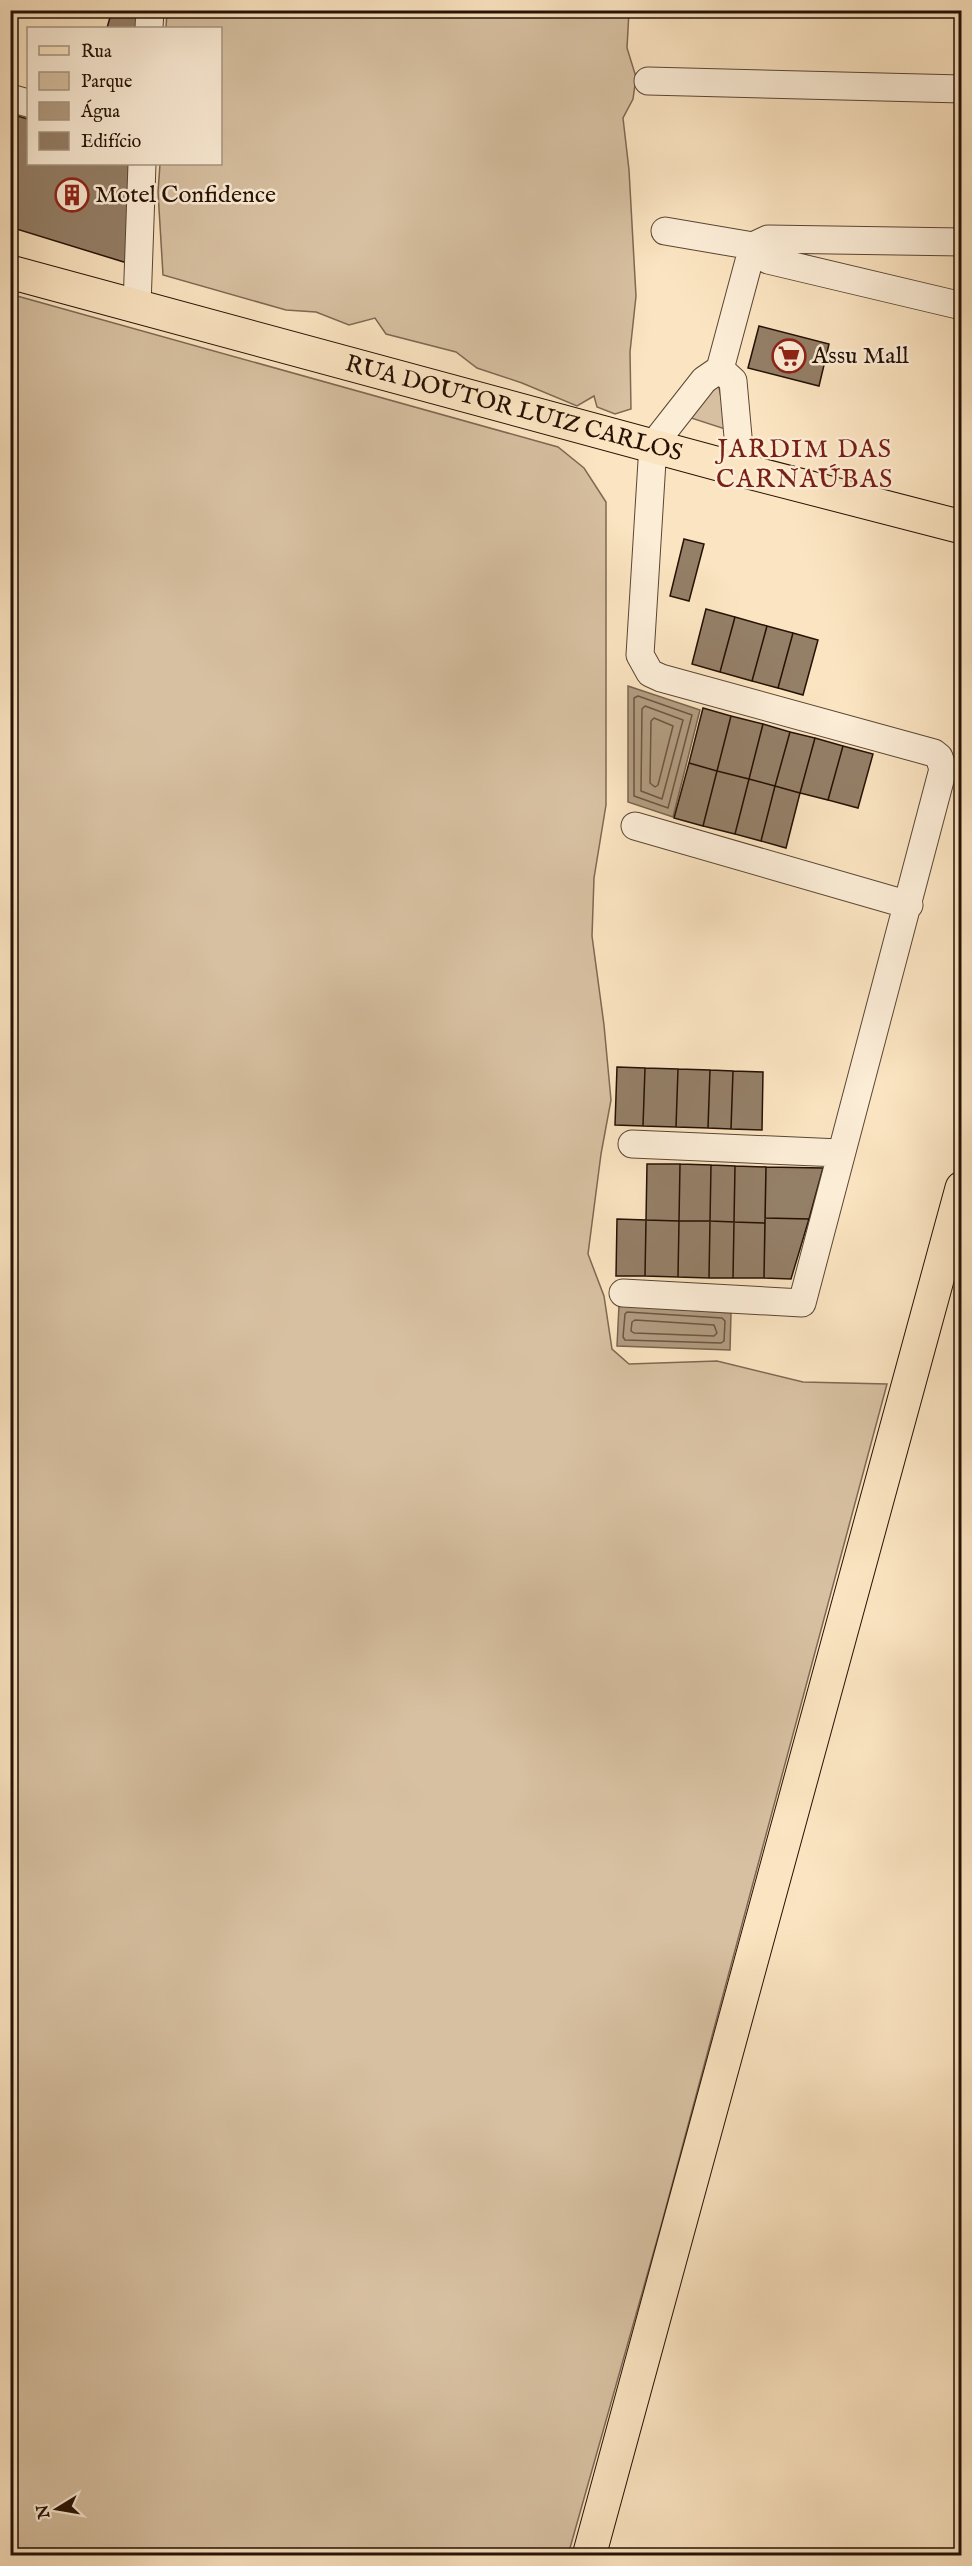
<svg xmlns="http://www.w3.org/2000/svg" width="972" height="2566" viewBox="0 0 972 2566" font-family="'IM FELL English',serif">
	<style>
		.green { fill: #d7c0a1; stroke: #7e6853; stroke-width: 1.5 }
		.water { fill: #b29c81; stroke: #7a644f; stroke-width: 1.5 }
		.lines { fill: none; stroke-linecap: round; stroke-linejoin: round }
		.shore { stroke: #6c5643; stroke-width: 1.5 }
		.building { fill: #947f67; stroke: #251105; stroke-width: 1.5 }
		.minor-casing { stroke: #5a4634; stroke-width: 29 }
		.major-casing { stroke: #251105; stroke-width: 35 }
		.highway-casing { stroke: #251105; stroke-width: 35 }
		.minor { stroke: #fcedd7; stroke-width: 27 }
		.major { stroke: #fbe4c1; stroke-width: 33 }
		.highway { stroke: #fbe4c1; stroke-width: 33 }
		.labels { text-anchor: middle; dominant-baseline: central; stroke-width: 5; stroke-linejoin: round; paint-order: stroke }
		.poi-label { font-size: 24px; fill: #251105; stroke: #fcedd7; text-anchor: start }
		.street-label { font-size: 24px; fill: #251105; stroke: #fcedd7 }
		.neighbourhood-label { font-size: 26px; letter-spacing: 1.5px; fill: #7a1f14; stroke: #fcedd7 }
	</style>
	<rect width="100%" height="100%" fill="#fbe4c1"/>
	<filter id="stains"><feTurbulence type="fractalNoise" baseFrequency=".00333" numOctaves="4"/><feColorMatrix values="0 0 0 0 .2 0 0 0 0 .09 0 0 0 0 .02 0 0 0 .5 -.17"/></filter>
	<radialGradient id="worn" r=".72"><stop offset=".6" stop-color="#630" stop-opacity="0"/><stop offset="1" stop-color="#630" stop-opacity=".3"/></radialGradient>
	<path class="green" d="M167 11H629L627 48 636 77 633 99 623 118 629 170 636 296 630 352 631 409 615 414 597 407 594 396 577 406 522 383 477 368 456 352 386 334 375 318 349 325 316 312 286 310 163 275 158 192 160 164H220V28H166Z
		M10 294 558 447 584 468 606 502V805L594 878 592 936 604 1025 611 1100 601 1154 588 1254 604 1296 612 1349 629 1364 717 1361 803 1382 887 1384 661 2226 568 2555H11Z
		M718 383 728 430 685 416Z"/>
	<path class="water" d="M628 686 700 710 673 817 628 802Z
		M619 1305 731 1313 730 1350 617 1346Z"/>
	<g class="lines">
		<path class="shore" d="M638 696 692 715 668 808 634 796V698Z
			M645 706 683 720 662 799 641 791 642 709Z
			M654 718 673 726 658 785 655 787 650 783 651 721Z
			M627 1312 722 1318 725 1321 724 1341 721 1343 625 1340 623 1337 625 1314Z
			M635 1320 714 1325 717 1333 714 1336 634 1333 631 1331 632 1322Z"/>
	</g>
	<path class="building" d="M112 10H139L138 28H107Z
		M10 114 28 119V164H136L127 263 10 227Z
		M759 326 829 344 819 386 748 368Z
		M684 539 704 544 689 601 670 596Z
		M706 609 735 617 720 672 692 664Z
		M735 617 767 626 752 681 720 672Z
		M767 626 793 633 778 688 752 681Z
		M793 633 818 640 803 695 778 688Z
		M703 708 731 716 717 771 689 763Z
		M731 716 763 724 749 779 717 771Z
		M763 724 790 732 775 786 749 779Z
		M790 732 815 738 800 793 775 786Z
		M815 738 843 746 828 800 800 793Z
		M843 746 873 754 858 808 828 800Z
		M689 763 717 771 703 826 674 818Z
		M717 771 749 779 735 834 703 826Z
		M749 779 775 786 761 841 735 834Z
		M775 786 800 793 786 848 761 841Z
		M617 1067 645 1068 643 1126 615 1125Z
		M645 1068 678 1069 676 1127 643 1126Z
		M678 1069 710 1070 708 1128 676 1127Z
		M710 1070 733 1071 731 1129 708 1128Z
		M733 1071 763 1072 762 1130 731 1129Z
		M647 1164H680L679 1221 646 1220Z
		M680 1164 711 1165 710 1221H679Z
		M711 1165 735 1166 734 1222 710 1221Z
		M735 1166 766 1167 765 1223 734 1222Z
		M766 1167 823 1168 809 1219 765 1218Z
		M765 1218 809 1219 791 1279 764 1278Z
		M617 1219 646 1220 645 1276H616Z
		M646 1220 679 1221 678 1277 645 1276Z
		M679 1221H710L709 1278 678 1277Z
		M710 1221 734 1222 733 1278H709Z
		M734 1222 765 1223 764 1278H733Z"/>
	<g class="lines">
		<defs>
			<path id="minor" d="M149 28 150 10
				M648 81 962 89
				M10 98 28 103
				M665 231 753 246 768 239 962 242
				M753 246 768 260 962 306
				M137 306 142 164
				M720 369 733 381 741 470
				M635 826 909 905
				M632 1144 840 1153
				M623 1293 802 1303 943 769 939 757 934 753 661 678 650 673 640 655 653 445 704 380 720 369 753 246"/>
			<g id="major">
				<path id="s1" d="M10 272 741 470 962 527"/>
			</g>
			<path id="highway" d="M589 2556 962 1188"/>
		</defs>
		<use href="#minor" class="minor-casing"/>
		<use href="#major" class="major-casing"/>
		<use href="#highway" class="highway-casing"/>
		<use href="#minor" class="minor"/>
		<use href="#major" class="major"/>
		<use href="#highway" class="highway"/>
	</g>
	<defs>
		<symbol id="building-ring" viewBox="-11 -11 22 22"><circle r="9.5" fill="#fcedd7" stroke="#8f2418" stroke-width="1.5"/><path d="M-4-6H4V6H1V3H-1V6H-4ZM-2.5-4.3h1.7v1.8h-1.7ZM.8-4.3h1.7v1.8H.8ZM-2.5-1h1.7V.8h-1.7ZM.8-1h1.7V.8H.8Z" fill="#8f2418"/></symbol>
		<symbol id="supermarket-ring" viewBox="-11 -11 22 22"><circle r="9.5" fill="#fcedd7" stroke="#8f2418" stroke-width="1.5"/><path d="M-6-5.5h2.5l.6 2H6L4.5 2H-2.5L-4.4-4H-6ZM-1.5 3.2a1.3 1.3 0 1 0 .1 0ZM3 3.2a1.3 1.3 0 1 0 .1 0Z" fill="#8f2418"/></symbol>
	</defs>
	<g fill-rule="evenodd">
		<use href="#building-ring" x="53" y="176" width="38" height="38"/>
		<use href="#supermarket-ring" x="770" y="337" width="38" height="38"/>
	</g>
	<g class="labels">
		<g class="poi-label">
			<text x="95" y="195">Motel Confidence</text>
			<text x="812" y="356">Assu Mall</text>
		</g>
		<g class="street-label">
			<text stroke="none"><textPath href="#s1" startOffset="522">RUA DOUTOR LUIZ CARLOS</textPath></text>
		</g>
		<g class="neighbourhood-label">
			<text x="805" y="449">JARDIM DAS<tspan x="805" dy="30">CARNAÚBAS</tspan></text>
		</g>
	</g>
	<rect width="972" height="2566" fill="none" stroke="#fbe4c1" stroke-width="36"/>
	<rect x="12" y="12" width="948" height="2542" fill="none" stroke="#251105" stroke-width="3"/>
	<rect x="18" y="18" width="936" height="2530" fill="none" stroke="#251105" stroke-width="1.5"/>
	<rect x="27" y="27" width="195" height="138" fill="#fcedd7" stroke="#a69583" stroke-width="1.5"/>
	<rect x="39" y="46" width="30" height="9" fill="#fbe4c1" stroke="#a69583" stroke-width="1.5"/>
	<text x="81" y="57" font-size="18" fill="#251105">Rua</text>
	<rect x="39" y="72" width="30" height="18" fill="#d7c0a1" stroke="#a69583" stroke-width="1.5"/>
	<text x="81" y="87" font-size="18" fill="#251105">Parque</text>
	<rect x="39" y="102" width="30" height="18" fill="#b29c81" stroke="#a69583" stroke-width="1.5"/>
	<text x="81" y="117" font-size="18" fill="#251105">Água</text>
	<rect x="39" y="132" width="30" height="18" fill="#947f67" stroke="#a69583" stroke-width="1.5"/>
	<text x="81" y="147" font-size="18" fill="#251105">Edifício</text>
	<g transform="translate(57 2509) rotate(259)" stroke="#fcedd7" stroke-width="4.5" paint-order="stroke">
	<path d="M0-4.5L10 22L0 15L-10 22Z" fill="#251105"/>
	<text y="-9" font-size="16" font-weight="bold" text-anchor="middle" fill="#251105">N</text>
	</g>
	<rect width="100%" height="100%" filter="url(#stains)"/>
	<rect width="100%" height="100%" fill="url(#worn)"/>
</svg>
